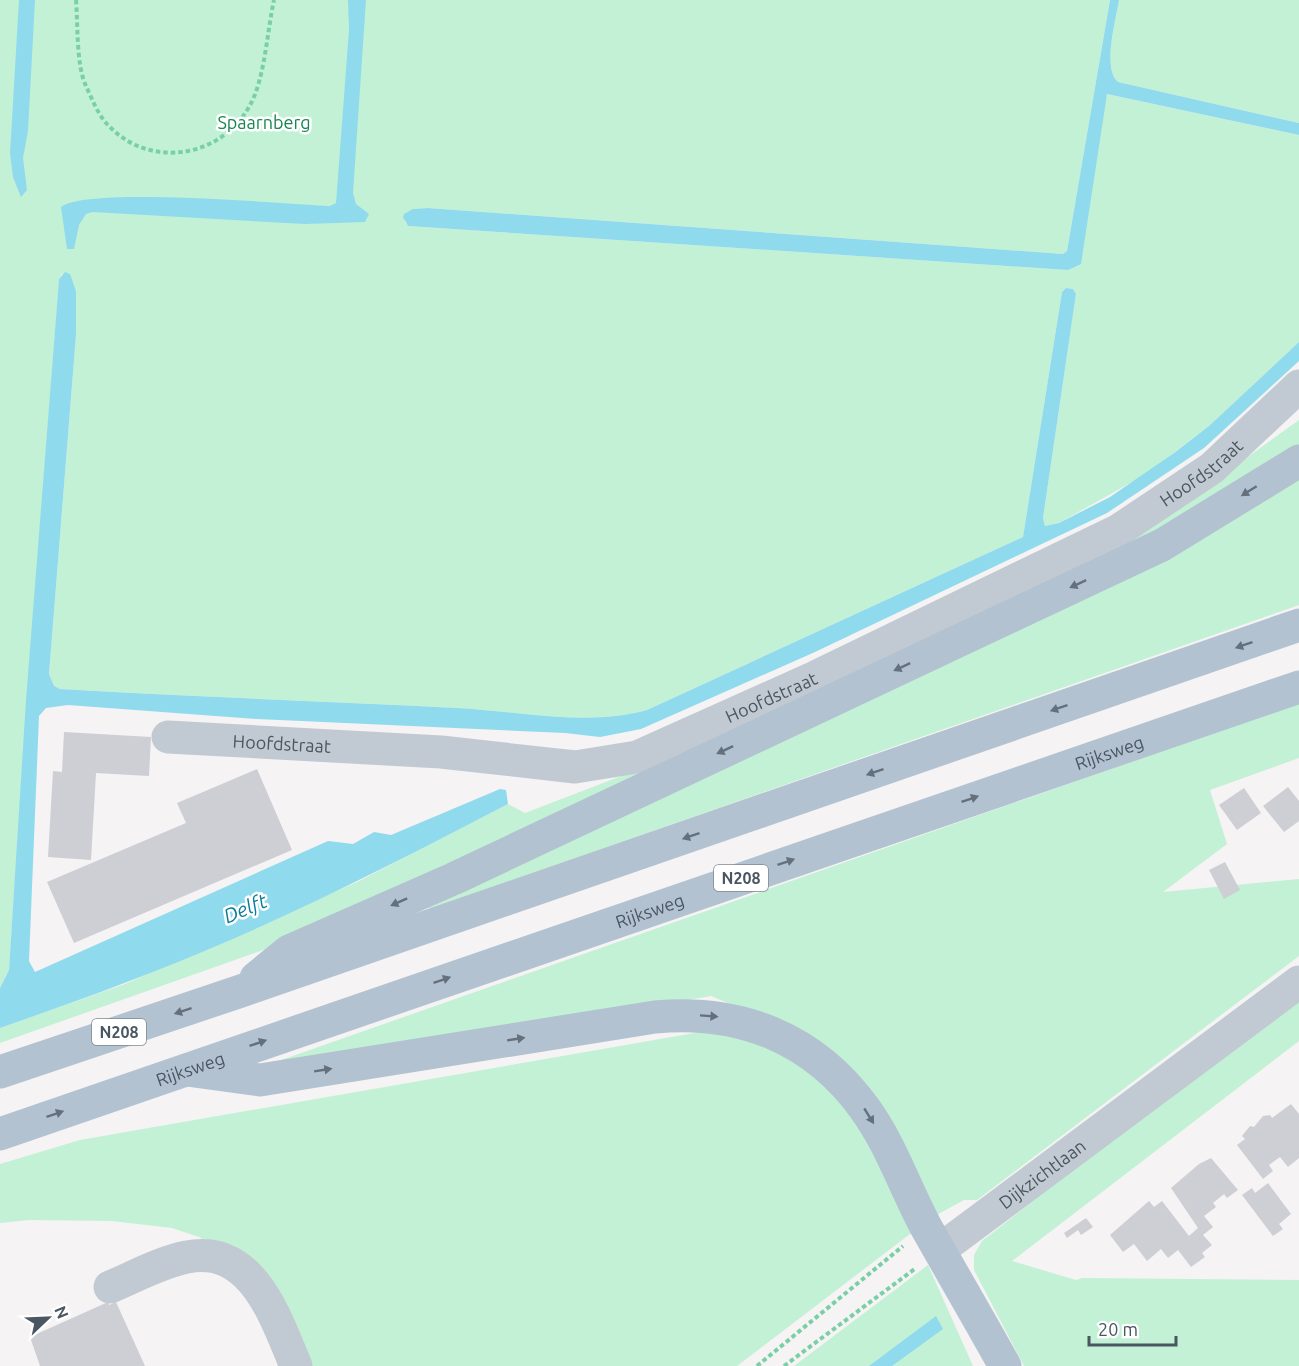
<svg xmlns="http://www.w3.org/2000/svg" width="1299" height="1366" viewBox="0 0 1299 1366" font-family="Ubuntu,sans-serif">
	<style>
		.green { fill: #c3f1d5 }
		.water { fill: #90daee }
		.building { fill: #cdcfd5 }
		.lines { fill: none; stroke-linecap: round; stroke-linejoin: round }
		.path { stroke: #7ad0a6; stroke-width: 4; stroke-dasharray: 4.5 3; stroke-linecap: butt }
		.minor { stroke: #c1cad2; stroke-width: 33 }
		.major { stroke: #b3c2d1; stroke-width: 33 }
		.oneway { fill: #64717d }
		.labels { text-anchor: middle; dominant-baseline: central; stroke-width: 5; stroke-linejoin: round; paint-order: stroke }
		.shield { fill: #fff; stroke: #808990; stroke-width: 1.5 }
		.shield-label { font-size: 16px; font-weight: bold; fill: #4a5661 }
		.park-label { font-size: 18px; fill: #17864f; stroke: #fff }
		.street-label { font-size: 18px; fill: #4a5661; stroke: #fff }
		.water-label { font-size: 20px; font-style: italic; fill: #0c7c9b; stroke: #fff }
	</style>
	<rect width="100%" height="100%" fill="#f5f3f3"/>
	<path class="green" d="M0 0H1110L1067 251 1063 254 428 208 413 209 405 222 408 226 1068 270 1107 94 1299 135V342L1209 426 1146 474 1059 523 1045 526 1043 518 1076 294 1073 289 1066 288 1062 292 1023 537 647 710C586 727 519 711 457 708 325 701 192 697 60 689L54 687 49 674 76 335 62 273 59 280 27 700 9 970 0 988Z
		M1119 0H1299V123L1118 82C1102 68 1116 20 1119 0Z
		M1299 420V451L1213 507 317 931 0 1043V1028L125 984 357 882 508 804 525 813 650 765 1242 461Z
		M1299 471V605L429 909 428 905Z
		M1299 703V758L1210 790 1227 844 1163 892 1299 879V956L977 1200H964L933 1217 921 1192 768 1020 711 996 271 1072 267 1065Z
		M1299 992V1041L1012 1261 1076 1280 1082 1278 1299 1280V1366H1024L974 1270V1255L982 1241Z
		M729 1027 784 1047 843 1098 914 1231 737 1366H310L234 1256 199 1237 172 1228 112 1221 29 1220 0 1223V1164L80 1140Z
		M928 1265 973 1366H794Z"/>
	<path class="water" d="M19 0H35L28 131 23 158 27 190 21 197 13 177 10 153Z
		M348 0H366L353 193 356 204 369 214 365 222 305 224 92 212 86 214 79 225 74 249H67L61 207C86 186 287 204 330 206L336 203 349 30Z
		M1110 0H1119C1116 20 1102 68 1118 82L1299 123V135L1107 94 1081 264 1068 270 408 226 403 217 404 214 413 209 428 208 1063 254 1067 251Z
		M65 272 70 274 76 291V335L49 674 54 686 60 689C192 697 325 701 457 708 519 711 586 727 647 710L1023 537 1062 292 1066 288 1073 289 1076 294 1043 518 1045 526 1059 523 1110 497 1174 453 1209 426 1299 342V361L1204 448 1107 513 815 652 641 729 600 737 565 733 257 719 68 705 46 708 39 716 29 961 35 972 328 841 353 844 374 832 391 835 500 789 506 790 508 804C414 853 319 902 221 944 149 975 75 1002 0 1028V988L9 970 26 700 59 279Z
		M936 1316 943 1329 892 1366H869Z"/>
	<path class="building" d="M64 732 151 737 149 776 96 773 91 860 48 857 53 771 62 772Z
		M257 769 292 850 74 943 47 882 186 823 177 803Z
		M1288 787 1299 801V821L1284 832 1263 806Z
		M1244 788 1261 813 1237 830 1219 805Z
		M1225 862 1240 890 1224 899 1209 870Z
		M1291 1104 1299 1114V1158L1288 1167 1280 1157 1269 1165 1273 1171 1263 1179 1237 1145 1245 1139 1242 1136 1250 1126 1254 1127 1263 1116 1270 1115 1272 1118Z
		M1211 1158 1238 1190 1227 1198 1224 1194 1213 1203 1216 1207 1204 1216 1213 1227 1203 1235 1212 1245 1202 1253 1205 1257 1191 1267 1178 1250 1168 1258 1161 1249 1147 1261 1134 1244 1123 1252 1110 1235 1149 1201 1154 1207 1162 1201 1189 1236 1198 1228 1171 1188 1199 1164Z
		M1268 1183 1291 1214 1279 1224 1283 1229 1273 1236 1242 1195 1252 1188 1255 1193Z
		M1086 1218 1093 1227 1081 1235 1078 1230 1067 1238 1064 1233Z
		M108 1302 109 1305 116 1302 145 1366H40L30 1337Z"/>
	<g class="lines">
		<path class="path" d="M76 0C78 24 76 65 86 86 92 99 99 117 109 126 150 169 220 158 249 107 265 80 267 31 274 0
			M757 1366 903 1246
			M784 1366 916 1268"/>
		<g class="minor">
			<path id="s1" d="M168 737 441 752 575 767 637 757 811 679 1119 530 1212 468 1299 386"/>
			<path id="s2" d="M941 1249 1299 982"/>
			<path d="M110 1287C134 1277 161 1262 187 1257 253 1244 276 1319 296 1366"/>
		</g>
		<g class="major">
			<path d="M256 978 289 951 453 879 1162 545 1299 461"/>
			<path d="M187 1070 260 1080 655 1017C740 1009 814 1038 865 1109 891 1145 905 1188 926 1227 952 1273 979 1319 1005 1366"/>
			<path d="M0 1072 238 992 1299 625"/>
			<path id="s3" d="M0 1134 1299 687"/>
		</g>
	</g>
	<defs><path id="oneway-solid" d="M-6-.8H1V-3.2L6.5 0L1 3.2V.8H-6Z" transform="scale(1.5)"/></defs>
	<g class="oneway">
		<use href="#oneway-solid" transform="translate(1249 491) rotate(148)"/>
		<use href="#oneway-solid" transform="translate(1078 584) rotate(155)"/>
		<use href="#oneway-solid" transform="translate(1244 645) rotate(161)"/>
		<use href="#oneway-solid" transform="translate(902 667) rotate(155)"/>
		<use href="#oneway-solid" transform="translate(1059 708) rotate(161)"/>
		<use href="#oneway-solid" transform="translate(725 750) rotate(155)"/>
		<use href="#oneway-solid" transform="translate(875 772) rotate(161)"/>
		<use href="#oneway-solid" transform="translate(970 799) rotate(-19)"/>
		<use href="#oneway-solid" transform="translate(691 836) rotate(161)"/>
		<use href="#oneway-solid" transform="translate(786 862) rotate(-19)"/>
		<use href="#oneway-solid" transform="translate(399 902) rotate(156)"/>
		<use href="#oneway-solid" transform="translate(442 980) rotate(-19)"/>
		<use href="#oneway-solid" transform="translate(183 1011) rotate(162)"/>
		<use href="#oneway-solid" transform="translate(709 1016) rotate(4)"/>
		<use href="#oneway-solid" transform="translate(516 1039) rotate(-9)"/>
		<use href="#oneway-solid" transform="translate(258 1043) rotate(-19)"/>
		<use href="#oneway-solid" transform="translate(323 1070) rotate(-9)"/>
		<use href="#oneway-solid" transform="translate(55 1114) rotate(-19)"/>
		<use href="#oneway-solid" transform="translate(869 1116) rotate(58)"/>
	</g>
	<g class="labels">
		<g class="shield">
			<rect x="714" y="865" width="54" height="26" rx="4.5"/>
			<rect x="92" y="1019" width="54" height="26" rx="4.5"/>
		</g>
		<g class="shield-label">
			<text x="741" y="878">N208</text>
			<text x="119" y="1032">N208</text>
		</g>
		<g class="park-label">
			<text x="264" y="122">Spaarnberg</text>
		</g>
		<g class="street-label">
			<text stroke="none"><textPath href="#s1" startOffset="1104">Hoofdstraat</textPath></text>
			<text stroke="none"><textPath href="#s1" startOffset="618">Hoofdstraat</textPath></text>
			<text stroke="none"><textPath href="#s1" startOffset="114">Hoofdstraat</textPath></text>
			<text stroke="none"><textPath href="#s3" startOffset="1173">Rijksweg</textPath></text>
			<text stroke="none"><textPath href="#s3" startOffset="687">Rijksweg</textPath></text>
			<text stroke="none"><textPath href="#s3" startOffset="201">Rijksweg</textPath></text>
			<text stroke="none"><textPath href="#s2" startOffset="126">Dijkzichtlaan</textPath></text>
		</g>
		<g class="water-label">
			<text transform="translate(245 908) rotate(-23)">Delft</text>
		</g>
	</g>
	<g transform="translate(48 1318) rotate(67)" stroke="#ffffff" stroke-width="4.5" paint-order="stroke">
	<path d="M0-4.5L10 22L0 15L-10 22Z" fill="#4a5661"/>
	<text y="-9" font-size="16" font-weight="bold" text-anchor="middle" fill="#4a5661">N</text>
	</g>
	<path d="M1089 1336v9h87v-9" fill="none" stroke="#4a5661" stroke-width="3"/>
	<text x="1098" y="1336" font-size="18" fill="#4a5661" stroke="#ffffff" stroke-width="4.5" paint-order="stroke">20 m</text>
</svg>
